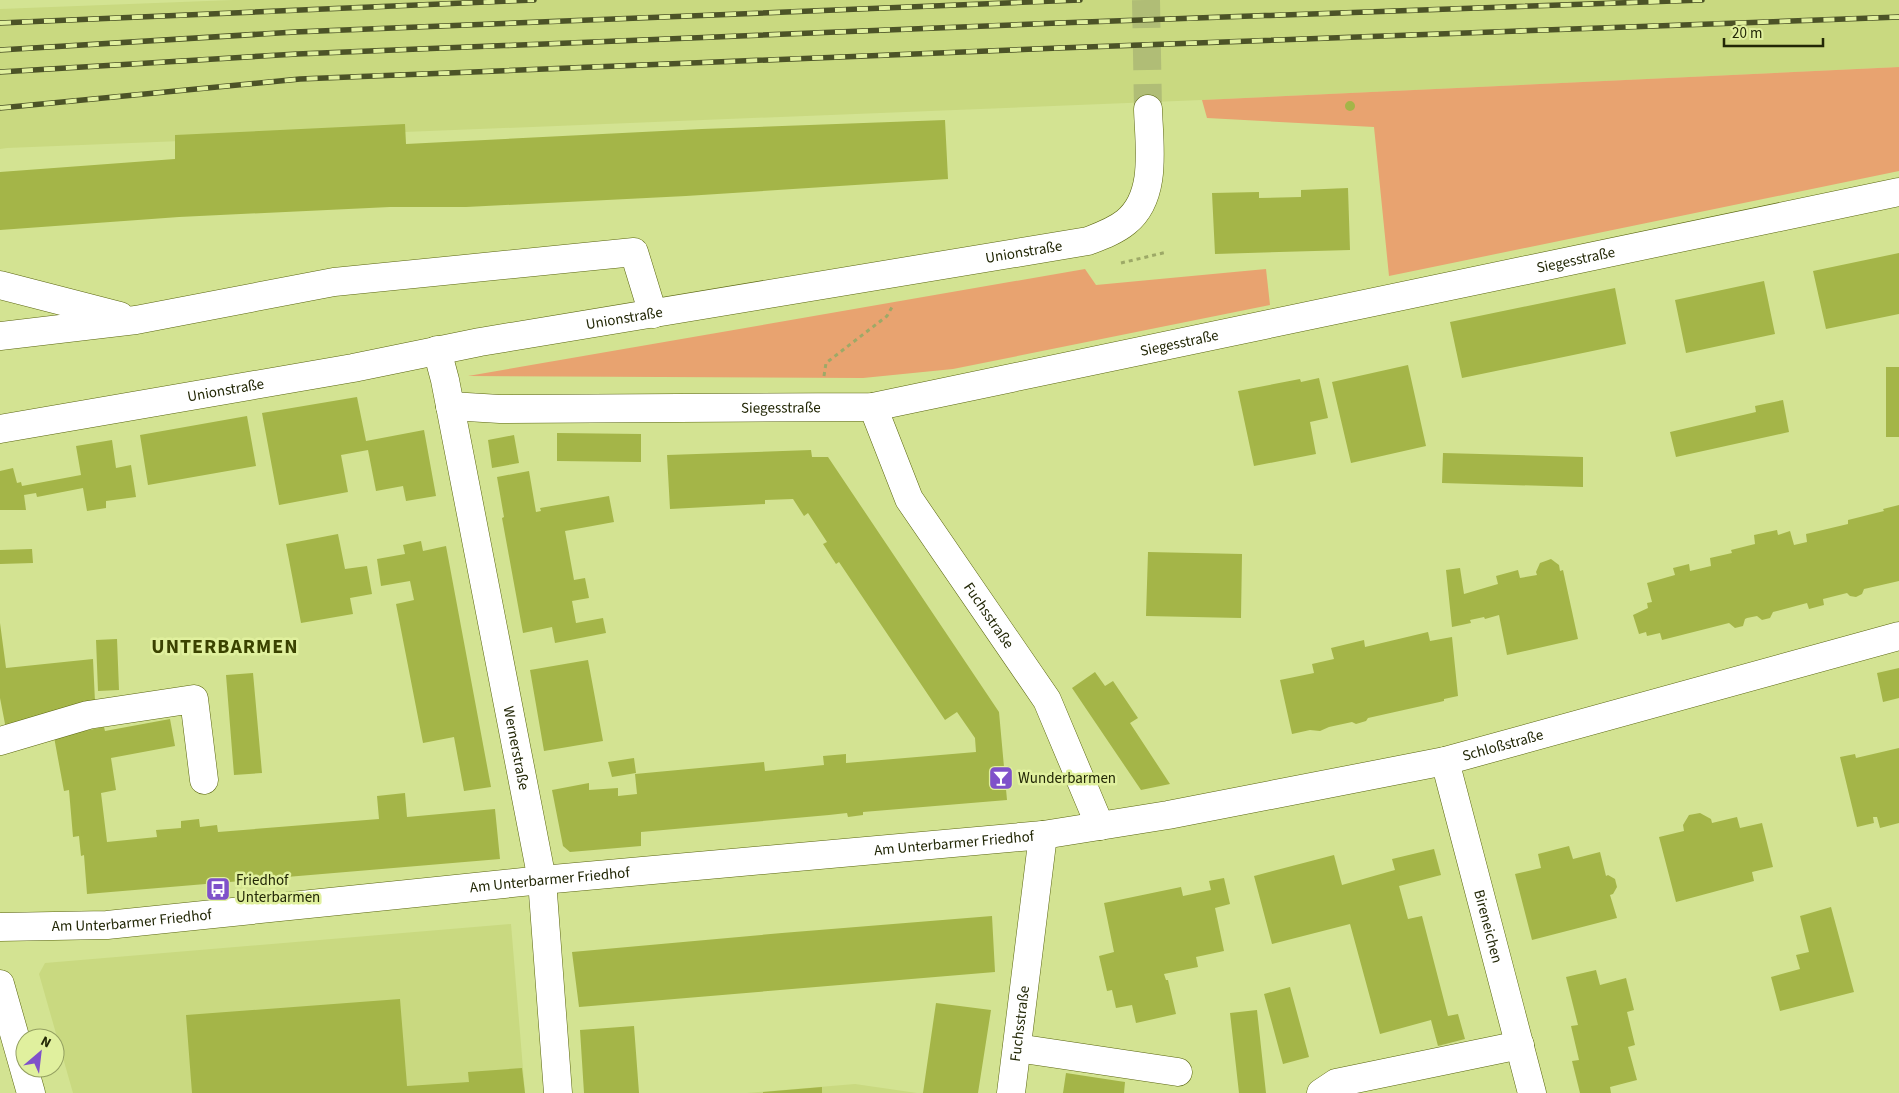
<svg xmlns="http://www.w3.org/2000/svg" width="1899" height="1093" viewBox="0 0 1899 1093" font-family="'Source Sans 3',sans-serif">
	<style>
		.built { fill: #c9d980 }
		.green { fill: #e8a370 }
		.building { fill: #a4b548 }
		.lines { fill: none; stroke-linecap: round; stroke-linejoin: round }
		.minor-tunnel { stroke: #b0bd76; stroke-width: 28; stroke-dasharray: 28 14; stroke-linecap: butt }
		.minor-casing { stroke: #5a650f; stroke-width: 29 }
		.path { stroke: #9da967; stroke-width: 3; stroke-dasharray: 4 4; stroke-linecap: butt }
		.minor { stroke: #fff; stroke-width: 28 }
		.rail-casing { stroke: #4c5327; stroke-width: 5.5 }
		.rail { stroke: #e0f09e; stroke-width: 4; stroke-dasharray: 11; stroke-linecap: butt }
		.labels { text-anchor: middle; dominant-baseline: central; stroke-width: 5; stroke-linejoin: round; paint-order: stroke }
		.street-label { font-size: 15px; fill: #222706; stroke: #e0f09e }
		.poi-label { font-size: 15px; fill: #222706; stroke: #e0f09e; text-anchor: start }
		.district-label { font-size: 20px; font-weight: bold; letter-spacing: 1px; fill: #3a4200; stroke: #e0f09e }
	</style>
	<rect width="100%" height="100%" fill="#d3e392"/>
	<path class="built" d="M233 0H1899V67L1202 100 7 148 0 149V9Z
		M511 924 525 1093H73L39 974 45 963Z
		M855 1084 917 1093H747Z"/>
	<path class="green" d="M1899 67V171L1389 276 1374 127 1207 118 1202 100Z
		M1085 269 1096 285 1266 269 1270 305 953 369 863 378 468 376Z"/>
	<path class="building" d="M1345 106a5 5 0 1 1 10 0a5 5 0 1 1-10 0Z
		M945 120 948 179 686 196 466 207H390L179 217 0 230V172L175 159V135L405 124 406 144 702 129Z
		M1348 188 1350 250 1215 254 1212 193 1259 192V198L1301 197V190Z
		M1899 253V314L1826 329 1813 271Z
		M1764 281 1775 334 1686 353 1675 300Z
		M1615 288 1626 344 1462 378 1450 322Z
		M1408 365 1426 446 1351 463 1332 382Z
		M1886 367H1899V437H1886Z
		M1319 378 1328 418 1310 422 1316 454 1254 466 1238 391 1300 379 1301 382Z
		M357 397 366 441 424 430 436 496 406 501 403 486 376 491 368 450 341 455 348 492 279 505 262 413Z
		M1783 400 1789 432 1676 457 1670 432 1756 412 1755 406Z
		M247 416 256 466 148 485 140 435Z
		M557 433 641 434V462L557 461Z
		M514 435 519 463 492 468 488 440Z
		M112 440 116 468 131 465 136 497 106 501V508L87 511 83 488 37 497 36 493 24 495 26 510H0V471L13 468 17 483 21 482 22 486 81 475 76 446Z
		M811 450 812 457H828L999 712 1007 800 863 812V815L848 817 847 813 829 815 641 832V846L570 852 563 846 552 790 589 783V790L618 788V796L637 794 635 774 764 762 765 771 824 765 823 756 846 754V763L976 752 975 738 957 712 945 720 839 562 836 564 823 544 827 542 808 513 804 516 793 499 765 500V504L670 509 667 455Z
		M1443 453 1583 457V487L1442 483Z
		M529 471 536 512 541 511 540 508 609 496 614 522 565 531 574 580 585 578 589 598 572 601 576 623 603 618 606 633 555 643 552 627 523 633 502 518 504 517 497 477Z
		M1899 505V581L1864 589 1862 594 1856 597 1850 596 1847 593 1823 599 1824 605 1809 609 1807 603 1773 612 1770 618 1762 620 1757 616 1747 618 1745 619 1743 626 1735 628 1729 623 1662 640 1660 633 1647 636 1646 632 1639 634 1633 615 1648 608 1647 603 1652 602 1647 583 1675 575 1673 568 1689 564 1690 571 1711 566 1710 558 1732 553 1731 550 1755 544 1754 535 1777 530 1778 535 1790 531 1794 545 1807 542 1806 534 1848 524V520L1884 511 1883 509Z
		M338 534 345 569 367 566 372 594 350 598 353 614 301 623 286 544Z
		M421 541 423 551 446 546 491 787 464 791 454 737 423 743 396 604 414 600 410 581 381 586 377 559 405 554 403 545Z
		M32 549 33 563 0 564V550Z
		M1148 552 1242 554 1241 618 1146 616Z
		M1551 559 1559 565 1560 571 1563 570 1578 639 1507 655 1499 615 1485 619 1484 617 1470 620 1471 623 1452 627 1446 570 1460 568 1464 594 1498 584 1496 576 1518 570 1520 578 1537 575 1536 572 1540 563Z
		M0 623 6 668 93 659 95 702 6 729 0 698Z
		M1428 632 1430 641 1452 637 1458 696 1444 699V701L1368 718 1366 721 1356 724 1352 722 1329 727 1320 731 1310 730 1292 734 1280 680 1314 673 1312 664 1334 659 1331 648 1364 640 1365 647Z
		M117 639 119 690 98 691 96 640Z
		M588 660 603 741 544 751 530 670Z
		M1899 668V698L1883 702 1877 673Z
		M1095 672 1105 686 1113 681 1138 718 1130 723 1170 784 1141 790 1072 688Z
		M253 673 262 773 234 775 226 675Z
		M170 719 175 746 111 758 116 790 101 793 107 842 157 837 156 830 181 828V821L199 819 200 827 217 825 218 832 379 819 377 796 405 793 407 817 495 809 500 859 87 894 84 855 81 856 79 836 73 837 69 790 64 791 54 737 104 727 105 731Z
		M1899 748V823L1880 828 1877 817H1873L1874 823 1857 827 1840 757 1855 754 1856 758Z
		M634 758 636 773 612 777 608 762Z
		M1700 813 1711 819 1712 823 1737 817 1740 828 1762 823 1773 867 1752 872 1754 881 1676 902 1659 837 1684 831 1683 825 1689 815Z
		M1569 846 1573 859 1600 852 1606 876 1608 875 1615 879 1617 887 1613 894 1610 895 1617 918 1532 940 1515 874 1541 868 1538 854Z
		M1434 849 1441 875 1399 886 1408 919 1422 916 1448 1016 1458 1014 1465 1039 1438 1046 1431 1020 1380 1034 1350 924 1272 944 1254 876 1334 855 1342 885 1395 870 1392 859Z
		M1224 878 1230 904 1215 908 1224 951 1196 957 1198 967 1164 974 1166 980H1168L1176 1014 1136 1023 1132 1005 1116 1008 1112 990 1107 991 1099 956 1114 952 1104 903 1181 887 1183 896 1211 890 1209 881Z
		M1831 907 1854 992 1780 1011 1771 977 1800 969 1796 955 1809 952 1800 916Z
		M992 916 995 972 579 1007 572 952 782 933Z
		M1596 970 1600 985 1626 978 1634 1010 1627 1012 1635 1045 1628 1047 1637 1080 1610 1087 1611 1093H1580L1572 1061 1579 1060 1571 1026 1578 1025 1566 977Z
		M1290 987 1309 1057 1283 1064 1264 994Z
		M400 999 407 1086 469 1082 468 1072 522 1068 525 1093H192L186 1015Z
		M936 1003 991 1010 978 1093H923Z
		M1257 1010 1266 1093H1239L1230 1013Z
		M634 1026 639 1093H584L580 1030Z
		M1066 1073 1125 1082 1124 1093H1063Z
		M822 1087V1093H763V1092Z"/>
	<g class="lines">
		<path class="minor-tunnel" d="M1146 0 1148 109"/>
		<defs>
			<g id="minor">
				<path d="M0 285 120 316"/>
				<path d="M0 336 136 320 334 282 634 252 653 314"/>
				<path id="s1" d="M437 350 445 380 542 880 558 1093"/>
				<path id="s2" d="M450 406 500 409 873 407 1899 192"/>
				<path id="s3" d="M873 407 909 499 1047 700 1100 826"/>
				<path id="s4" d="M0 429 353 368 480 342 1088 241C1101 236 1115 231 1126 222 1158 196 1149 145 1148 109"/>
				<path d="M0 741 88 715 194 699 204 780"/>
				<path id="s5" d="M1445 761 1532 1093"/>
				<path id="s6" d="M0 927 107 925 542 880 1043 835 1168 815 1445 761 1899 636"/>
				<path d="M0 984 31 1093"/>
				<path d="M1017 1048 1178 1072"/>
				<path id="s7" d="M1011 1093 1043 835"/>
				<path d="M1321 1093 1336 1083 1520 1045"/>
			</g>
		</defs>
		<use href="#minor" class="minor-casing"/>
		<path class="path" d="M1121 263 1167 252
			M824 376 826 363 887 316 892 307 891 304"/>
		<use href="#minor" class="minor"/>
		<defs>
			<path id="rail" d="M0 23 534 0
				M0 50 295 32 1080 0
				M0 72 297 54 1058 23 1702 0
				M0 108 300 79 1059 48 1899 17"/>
		</defs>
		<use href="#rail" class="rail-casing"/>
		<use href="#rail" class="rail"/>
	</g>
	<defs>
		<symbol id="bar-square" viewBox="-11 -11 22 22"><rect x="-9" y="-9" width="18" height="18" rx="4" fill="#7f51ca" stroke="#e0f09e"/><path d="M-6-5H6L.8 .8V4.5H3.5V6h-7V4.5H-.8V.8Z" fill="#fff"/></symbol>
		<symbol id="bus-square" viewBox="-11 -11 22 22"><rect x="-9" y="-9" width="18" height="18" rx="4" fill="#7f51ca" stroke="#e0f09e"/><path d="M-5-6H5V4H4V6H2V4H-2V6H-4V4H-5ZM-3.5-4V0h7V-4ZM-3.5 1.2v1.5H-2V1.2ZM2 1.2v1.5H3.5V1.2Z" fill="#fff"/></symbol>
	</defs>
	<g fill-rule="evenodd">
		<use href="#bar-square" x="987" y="764" width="28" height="28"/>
		<use href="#bus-square" x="204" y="875" width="28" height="28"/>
	</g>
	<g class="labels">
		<g class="street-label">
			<text stroke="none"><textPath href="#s4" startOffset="1039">Unionstraße</textPath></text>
			<text stroke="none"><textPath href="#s2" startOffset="1141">Siegesstraße</textPath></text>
			<text stroke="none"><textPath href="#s4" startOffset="634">Unionstraße</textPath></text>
			<text stroke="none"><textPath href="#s2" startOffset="736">Siegesstraße</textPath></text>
			<text stroke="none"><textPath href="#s4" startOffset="229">Unionstraße</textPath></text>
			<text stroke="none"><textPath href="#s2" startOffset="331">Siegesstraße</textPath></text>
			<text stroke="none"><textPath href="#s3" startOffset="240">Fuchsstraße</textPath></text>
			<text stroke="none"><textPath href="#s6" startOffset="1516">Schloßstraße</textPath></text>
			<text stroke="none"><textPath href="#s1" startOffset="406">Wernerstraße</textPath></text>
			<text stroke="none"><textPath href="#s6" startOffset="958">Am Unterbarmer Friedhof</textPath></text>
			<text stroke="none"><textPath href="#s6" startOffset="552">Am Unterbarmer Friedhof</textPath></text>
			<text stroke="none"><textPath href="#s6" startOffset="132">Am Unterbarmer Friedhof</textPath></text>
			<text stroke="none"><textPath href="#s5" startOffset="171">Bireneichen</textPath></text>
			<text stroke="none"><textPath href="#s7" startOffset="70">Fuchsstraße</textPath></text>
		</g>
		<g class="poi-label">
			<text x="1018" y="778">Wunderbarmen</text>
			<text x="236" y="880">Friedhof<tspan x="236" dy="17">Unterbarmen</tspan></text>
		</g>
		<g class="district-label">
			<text x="225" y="647">UNTERBARMEN</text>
		</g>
	</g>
	<g transform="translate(40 1053) rotate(28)"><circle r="24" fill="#e0f09e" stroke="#94a061"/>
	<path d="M0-4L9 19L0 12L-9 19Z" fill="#7f51ca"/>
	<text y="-8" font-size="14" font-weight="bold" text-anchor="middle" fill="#222706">N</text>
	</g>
	<path d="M1724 38v8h99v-8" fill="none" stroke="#222706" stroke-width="2.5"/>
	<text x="1732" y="38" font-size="15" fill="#222706" stroke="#e0f09e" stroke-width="4" paint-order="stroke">20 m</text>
</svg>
